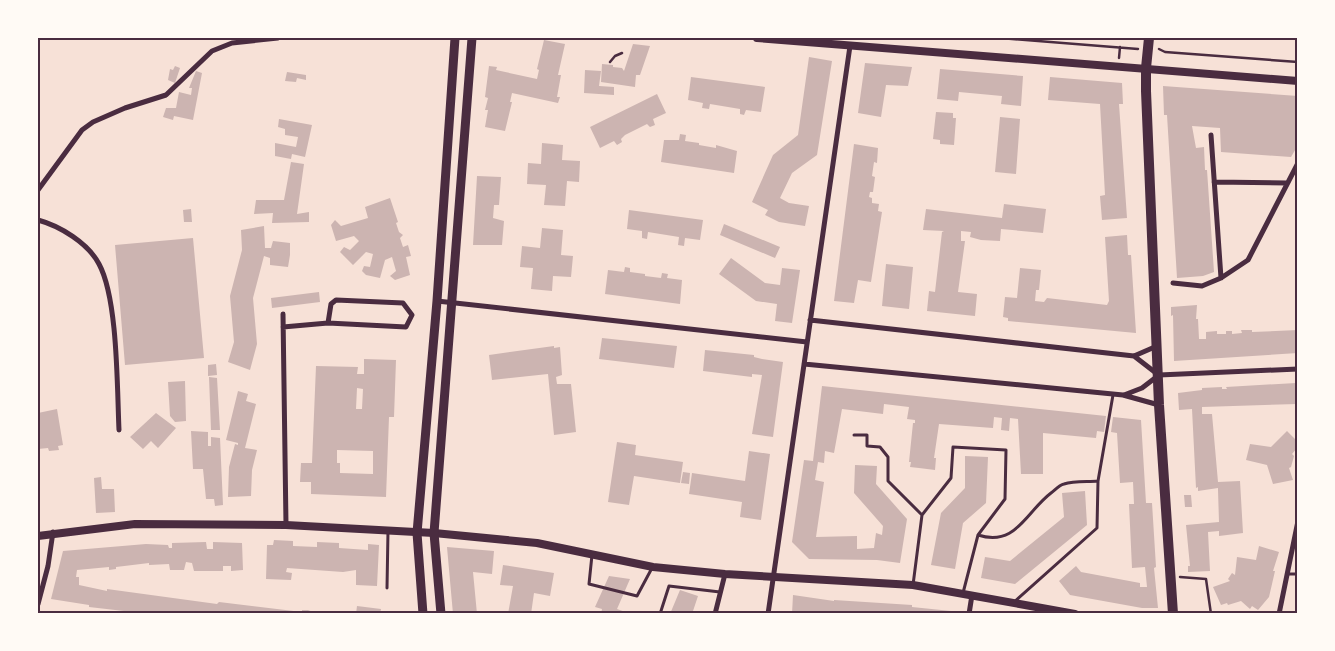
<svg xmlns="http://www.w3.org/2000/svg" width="1335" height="651" viewBox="0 0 1335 651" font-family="Merriweather,serif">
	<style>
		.building { fill: #ccb4b1; fill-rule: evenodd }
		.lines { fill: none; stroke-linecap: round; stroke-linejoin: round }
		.path { stroke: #4a2c40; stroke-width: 2.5 }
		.service { stroke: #4a2c40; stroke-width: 3 }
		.minor { stroke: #4a2c40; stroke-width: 5 }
		.tertiary { stroke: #4a2c40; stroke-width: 8 }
		.secondary { stroke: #4a2c40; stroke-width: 9 }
		.primary { stroke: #4a2c40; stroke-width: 10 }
		.neatline { fill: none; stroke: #4a2c40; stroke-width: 2 }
	</style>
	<rect width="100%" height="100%" fill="#f7e1d7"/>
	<path class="building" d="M544 40 565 44 558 75H561L557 97H560L558 103 512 93 510 102H512L505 131 485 127 488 110H485L488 98 485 97 489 66 497 67 496 70 537 79 539 70 537 69Z
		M633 44 650 46 640 75H636L635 87 601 82 602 64 613 65V67L622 68 624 71Z
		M809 57 832 61 817 155 792 173 780 198 789 203 809 206 805 226 779 222 765 215 768 210 752 202 773 155 798 135Z
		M865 63 912 67 908 86 886 85 881 117 858 113Z
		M175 66 180 68 175 83 168 80 170 69 173 70Z
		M940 69 1023 76 1021 106 1001 104 1002 96 959 92 958 101 937 99Z
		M585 70 601 71 599 86 614 87V95L584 93Z
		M196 71 202 73 193 120 174 116 173 120 163 117 166 108H176L179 92 191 95 192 88H189Z
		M287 72 306 75V80L297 78 296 82 285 81Z
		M691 77 765 87 761 112 746 110 744 115 740 114V109L710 104 709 109 702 108 703 103 688 100Z
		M1050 77 1122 83 1123 104H1119L1127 218 1102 220 1100 196 1105 195 1100 104 1048 100Z
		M1163 86 1298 96V145L1291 157 1221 152 1220 128 1192 126 1196 148 1204 147 1205 170H1207L1214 272 1203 276 1177 278 1167 115H1164Z
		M657 94 666 113 653 119 655 125 650 127 647 124 625 135 621 139 622 142 617 145 614 141 600 148 590 127Z
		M936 112 953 113V118H956L954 145 940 144V140L933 139Z
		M1000 117 1020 119 1016 174 995 172Z
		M279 119 312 125 305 157 292 154 291 159 275 156V143L296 147 298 137 285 135V129L278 127Z
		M680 134 686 135 685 141 699 143V145L716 148V145L737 151 734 173 661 162 664 140H679Z
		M542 143 563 145 562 160 580 161 579 182 567 181 565 206 544 205 546 185 527 184 528 163 541 164Z
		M854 144 878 148 877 163 874 162 872 176 875 177 873 192H870L869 197 872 198V203L879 204 878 211 882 212 871 282 858 280 854 303 834 301Z
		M291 162 304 164 297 214 309 212V222L272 223 273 213 254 214 256 200H284Z
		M477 176 501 177 499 205H494L493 218 504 221 502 245H473Z
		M390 198 398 222 396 223 399 232 403 235 400 238 403 247 408 245 411 256 406 257 410 275 395 280 390 276 396 271 392 257 385 260 380 278 366 275 362 271 364 266 370 267 373 254 366 252 353 265 340 252 344 247 350 250 359 241 354 236 336 241 331 225 335 220 341 226 368 218 365 207Z
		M1004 204 1046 209 1043 233 1001 229 1000 241 981 240 970 237 971 232 961 231V241H965L958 292 977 294 975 316 927 311 929 291 935 292 942 232 944 231 923 230 926 209 1002 218Z
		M191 209 192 222H184L183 210Z
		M629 210 703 220 700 240 685 238 684 246 678 245 679 237 648 232 647 239 642 238V231L627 229Z
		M724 224 780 247 775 258 720 235Z
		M264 226 265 248H271L273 241 290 243V255L288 267 270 265V258L264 256 253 298 257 344 250 370 228 362 234 342 230 296 242 250 241 230Z
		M542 228 563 230 561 255 573 256 571 277 553 276 552 291 531 289 533 268 520 267 522 246 540 248Z
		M1127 235 1128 255H1131L1136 333 1008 321V318L1003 317 1005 297 1017 298 1020 268 1041 270 1039 290H1036L1035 301 1044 302 1047 298 1107 305 1109 301 1105 237Z
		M193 238 204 358 125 365 115 245Z
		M731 258 765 283 780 285 782 268 800 270 792 323 775 321 777 304 756 301 719 274Z
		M886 264 913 267 909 309 882 306Z
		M625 267 630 268V272L645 274V276L661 278 662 273 668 274 667 278 682 280 680 304 605 294 608 270 624 272Z
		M319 292 320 302 272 308 271 298Z
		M1197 305 1196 319H1198L1199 339H1206V332L1217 331V334H1226V331H1232V334L1242 333 1241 330H1252V332L1298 330V353L1174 361 1173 315 1171 316V307Z
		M602 338 677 346 674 368 599 359Z
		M554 346V348L560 347 562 375 556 377 557 384H571L576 432 554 435 548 374 492 380 489 355Z
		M705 350 754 355V357L762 359 783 362 773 437 752 434 762 375 752 374V377L703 371Z
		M364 359 396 360 394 417H389L386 497 311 494V482H300L301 463H312L316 366 358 367 357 374H364ZM357 388 363 389 362 409H356ZM337 450 373 451V474L340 473V463H337Z
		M216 364 217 375 208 376V365Z
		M209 377 217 378 220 430H211Z
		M185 381 186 421 175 422 170 416 168 382Z
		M1296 383 1297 404 1202 407V414H1212L1218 482 1240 481 1243 533 1219 536V531L1208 532 1210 571 1188 572V566H1190L1186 525 1219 522 1218 490V488L1198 491V487L1196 488 1192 409 1179 410 1178 393 1202 390V388L1222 387V389H1227L1226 387Z
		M822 386 1106 416 1104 432 1097 431 1096 438 1043 433V474H1021L1018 419 1010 418 1009 431 1001 430 1002 418 994 417 993 428 939 424 934 458H936L935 470 919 468 910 467 911 462H909L913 423H915V420L907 419 909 407 884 404 883 414 842 409 834 453 825 451 824 463 818 462 815 480 824 482 816 537 857 536V549L874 548 876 533 882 535 883 526 854 493 855 465 877 466 876 484 907 519 900 563 877 560 809 559 792 542 804 460 813 461Z
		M238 391 248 394 246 401 256 404 245 448 257 450 252 470 251 496 228 497 229 467 235 444 238 445V443L226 440Z
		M57 409 63 445 58 446 59 450 49 451 48 448 38 449V413Z
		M156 413 176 428 158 448 151 441 143 449 130 437Z
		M1113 417 1141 420 1146 503H1152L1156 567 1154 568 1158 608H1142L1070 595 1059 581 1076 566 1081 572 1140 583V587H1147L1145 567 1132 568 1129 504H1134L1133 482 1120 483 1117 433 1111 432Z
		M191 431 208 432V446H211V437L220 438 223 505 215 506 214 499H206L203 469H193Z
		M1287 431 1298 442V447L1292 454 1294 456 1291 467 1289 468 1293 480 1273 484 1267 465 1246 460 1250 444 1271 447Z
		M617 442 636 445 635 455 683 462 680 483 634 476 629 505 608 502Z
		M749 451 770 454 761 520 740 517 742 502 689 494 692 473 745 481Z
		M965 456 988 457 986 503 963 523 955 569 931 565 941 513 965 488Z
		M683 472 690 473 689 484 681 483Z
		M101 477 102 489H114L115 512 96 513 94 478Z
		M1085 491 1087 525 1015 584 981 578 985 557 1010 561 1064 517 1062 493Z
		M1184 495H1191L1192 507H1185Z
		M274 540 293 541V546L317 547V542L339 543V548L368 550V544L379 545 377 586 356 585V570L343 572 287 568 286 572 292 573 291 580 266 579 267 545H273Z
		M206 542 207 549H213V542L242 543 243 570 231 571V566H223V571H194L192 563 186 562 184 570H170L169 564 149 565V563L116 567V569L109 570V567L77 570 76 577H79V585L107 591V589L217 604 219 602 302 612V610H308L318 614H150L89 607V605L51 599 63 551 146 544 168 545 169 548H172V543Z
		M1259 546 1279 552 1273 571H1275L1269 597 1258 610 1252 606 1250 609 1241 601 1228 605 1227 603 1221 605 1213 587 1230 581 1228 579 1232 573 1235 575 1237 557 1256 560Z
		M447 547 494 551 492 574 473 572 477 614H453Z
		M503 565 554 573 550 596 534 593 531 614H508L513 586 500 585Z
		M609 576 630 579 617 609 631 614H601L602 609 595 607Z
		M680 590 698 596 692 614H670Z
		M793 595 834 601V600L912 605V607L951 611V614H792Z
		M357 606 381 609 380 614H356Z"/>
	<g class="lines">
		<path class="path" d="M1000 38 1138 49
			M1159 49 1165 52 1298 62
			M1119 58 1120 47
			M610 62 615 56 622 53
			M1180 577 1206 579 1211 614"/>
		<path class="service" d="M854 435H867V446L880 447 888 457V481L922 515 913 585
			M922 515 951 478 953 447 1006 450 1005 499 978 535 963 593
			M978 535C1016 547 1025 513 1051 493 1055 490 1059 485 1064 484 1074 481 1088 482 1098 481
			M592 555 589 584 637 596 652 568
			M1287 574H1298
			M387 588 388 531
			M1014 602 1097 528 1098 481 1113 395
			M660 614 669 586 720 592"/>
		<path class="minor" d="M1211 135 1221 278
			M1214 182 1287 183
			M38 190 82 130 93 122 125 108 166 95 212 51 232 43 278 38
			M38 220C60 226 88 243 99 264 118 299 117 388 119 430
			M1173 283 1202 286 1221 278 1248 260 1298 163
			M437 301 807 342
			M283 314 286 525
			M810 320 1134 356 1157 346
			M283 327 328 323 406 327 412 315 403 303 336 300 331 304 328 323
			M1134 356 1156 373
			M804 364 1123 395 1159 405
			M1124 395 1142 388 1159 375 1298 369
			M38 604 48 566 53 532
			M715 614 725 574
			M768 614 850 46
			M969 614 972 595
			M1279 614 1298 521"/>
		<path class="tertiary" d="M757 38 1298 81
			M38 536 135 524 286 525 434 533 537 543 653 567 725 574 913 585 1075 614"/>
		<path class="secondary" d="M423 614 417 533 437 301 455 38
			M441 614 434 533 472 38"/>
		<path class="primary" d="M1149 38 1146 68V91L1159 405 1173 614"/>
	</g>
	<rect width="1335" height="651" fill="none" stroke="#fffaf5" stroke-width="78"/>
	<rect x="39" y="39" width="1257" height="573" class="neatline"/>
</svg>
